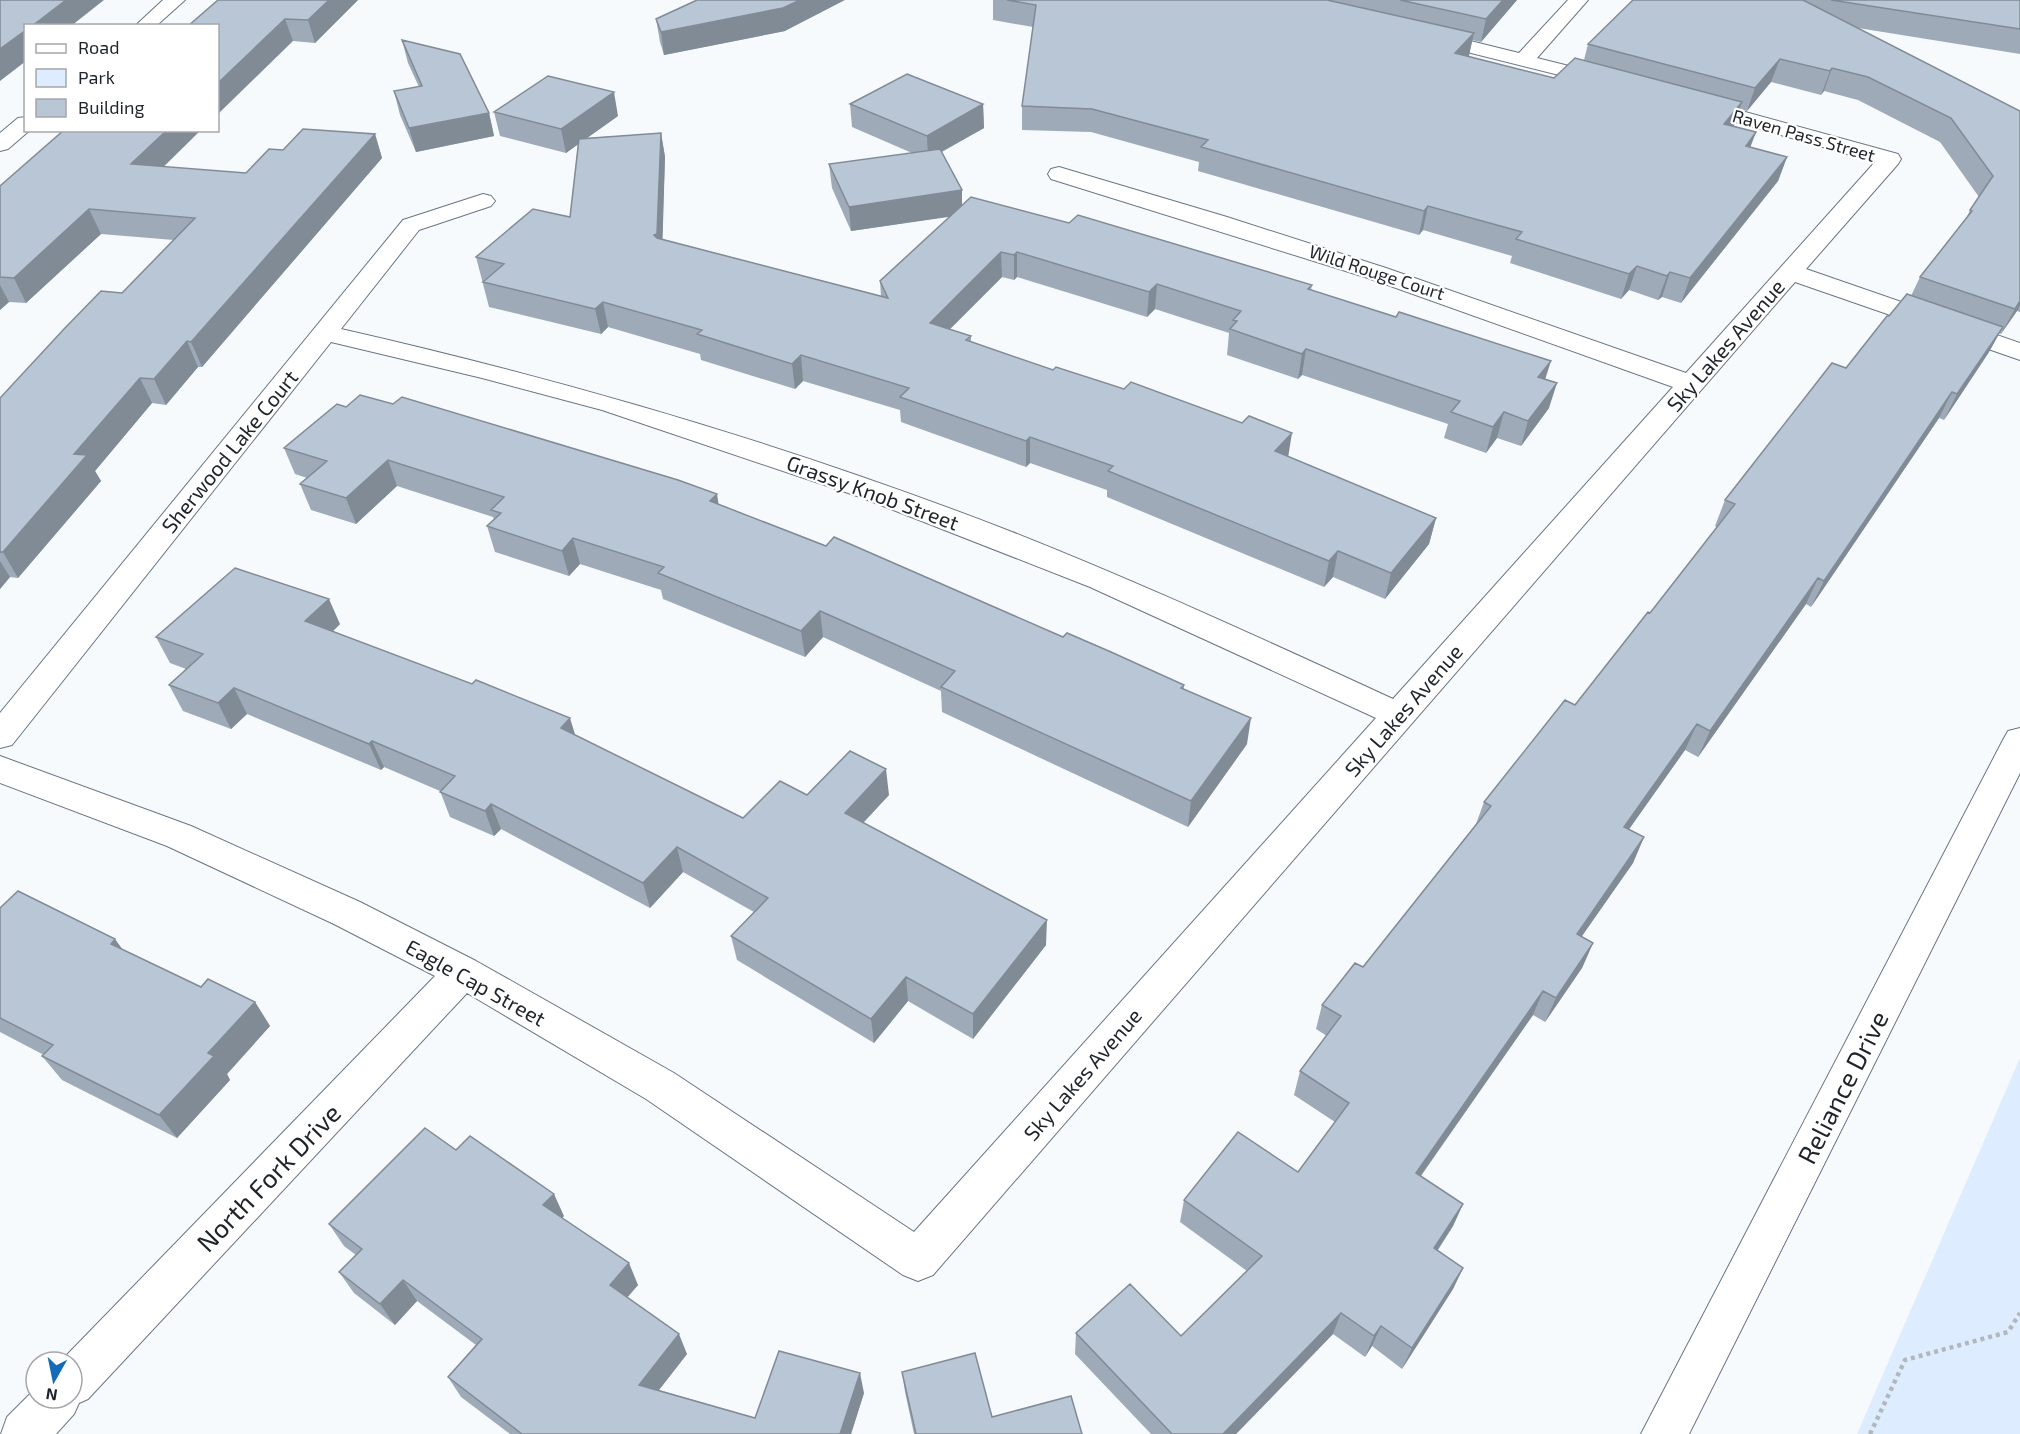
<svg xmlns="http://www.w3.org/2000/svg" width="2020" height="1434" viewBox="0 0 2020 1434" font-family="'Exo 2',sans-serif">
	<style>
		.green { fill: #ddedff }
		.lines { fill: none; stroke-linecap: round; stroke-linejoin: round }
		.minor-casing { stroke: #697685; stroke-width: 2 }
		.path { stroke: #b3b7bb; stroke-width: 4.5; stroke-dasharray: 4 4; stroke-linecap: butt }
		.minor { fill: #fff; fill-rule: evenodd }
		.wall { fill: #9eaab8 }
		.shaded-wall { fill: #818b96 }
		.building { fill: #b8c6d6; stroke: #818b96; stroke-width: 1.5 }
		.labels { text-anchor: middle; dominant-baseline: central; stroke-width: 4.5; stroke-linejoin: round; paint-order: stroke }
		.far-street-label { font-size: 18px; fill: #1f242a; stroke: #fff }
		.street-label { font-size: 21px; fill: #1f242a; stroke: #fff }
		.near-street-label { font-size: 26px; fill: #1f242a; stroke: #fff }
	</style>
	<rect width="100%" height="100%" fill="#f7fafd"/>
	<path class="green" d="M2020 1058V1434H1857Z"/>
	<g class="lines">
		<defs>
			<path id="minor" d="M163 0H185L156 26H135Z
				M1568 0H1588L1537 58 1613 77 1616 81 1613 85H1599L1419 40 1416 36 1419 32 1426 30 1519 53Z
				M1694 98 1898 154 1901 159 1898 164 1806 269 2020 343V360L1795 282 933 1275 918 1281 903 1275 646 1099 467 993 88 1399 79 1403 74 1414 56 1434H1L7 1417 36 1388V1398H72V1362H60L435 976 334 924 167 846 0 783V756L191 826 360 902 476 961 674 1073 914 1232 1376 718 1090 587 860 497 602 410 482 378 331 342 12 745 0 748V713L403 220 483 194 491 196 495 201 491 206 419 230 341 329C570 381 794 447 1012 532 1141 583 1267 641 1393 699L1673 387 1368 278 1051 179 1048 174 1051 169 1059 167 1227 217 1386 268 1686 373 1875 162 1687 108 1683 104 1687 100Z
				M26 117V130H30L8 149 0 151V133L18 118Z
				M2020 728V773L1689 1434H1641L2003 740 2008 731Z"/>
		</defs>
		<use href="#minor" class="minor-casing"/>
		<path class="path" d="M1870 1434 1905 1360 2008 1332 2020 1313"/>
		<use href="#minor" class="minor"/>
	</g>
	<path class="wall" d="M218 0H358L315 43 293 41Z
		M993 0H1517L1481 42 1472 40 1468 57 1554 78 1584 60 1588 44 1633 0H2020V54L1858 28 2020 111V312L2017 311 2001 334 1999 333 1989 352 1944 420 1939 418 1811 607 1806 604 1698 757 1685 750 1629 829 1644 837 1633 863 1581 937 1593 943 1582 968 1545 1022 1533 1015 1421 1176 1463 1204 1453 1226 1438 1250 1463 1268 1453 1289 1402 1369 1372 1346 1365 1357 1333 1334 1236 1434H1151L1075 1354 1076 1333 1181 1336 1247 1271 1180 1222 1184 1200 1298 1172 1335 1122 1294 1095 1300 1071 1327 1036 1316 1029 1322 1005 1363 967 1476 824 1484 802 1575 705 1650 613 1717 527 1715 526 1725 500 1846 368 1889 316 1911 296 1920 277 1966 219 1970 210 1979 197 1940 142 1858 100 1824 91 1821 95 1771 82 1747 111 1740 109 1734 126 1756 132 1750 147 1787 157 1778 181 1681 303 1662 297 1658 300 1629 290 1621 299 1510 263 1512 256 1423 230 1419 235 1198 171 1199 162 1091 132 1022 130V106L1033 27 993 20Z
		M656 19 785 31 664 55 660 42Z
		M402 40 489 113 494 136 416 152 400 115 394 91 419 87 408 63Z
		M850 104H983L984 128 942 152 962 190V206L1069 223 1312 285 1311 290 1545 379 1549 408 1521 446 1497 438 1486 453 1444 438 1448 424 1302 375 1298 379 1227 355 1229 333 1155 309 1147 317 1017 277 1014 280 1002 277 950 329 971 336V342L1288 457 1436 518 1429 544 1385 599 1333 577 1324 587 1107 497V490L1030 463 1026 467 901 422 900 410 803 381 795 389 701 360 700 354 608 327 601 334 489 307 476 257 570 217 578 144 566 153 500 136 494 112 618 116 587 138 661 133 665 157 662 239 881 296 880 281 951 216 851 231 832 188 829 164 912 153 852 127Z
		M375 134 382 158 202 367H198L166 405 152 403 95 471 101 481 18 578 10 577 0 589V398L122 293 174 240 101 234 26 303 9 302 0 310V186L164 167 246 173 283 150Z
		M337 404 718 504 1184 685V689L1247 744 1188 827 942 712 941 691 823 637 805 657 663 599 661 590 580 564 569 576 495 552 487 526 494 519 493 517 397 486 356 524 311 510 300 484 307 478 295 474 284 448Z
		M340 624 333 631 575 735 743 818 807 795H889L863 823 1046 945 973 1039 908 1001 874 1043 737 960 731 936 754 912 683 872 650 908 501 829 494 836 450 817 440 791 384 767 381 770 247 714 231 729 183 711 169 685 186 669 170 663 156 637Z
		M0 908 122 950 201 987 255 1002 270 1026 227 1074 230 1080 177 1138 62 1080 42 1056 44 1055 0 1032Z
		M456 1150 564 1216 562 1218 638 1285 627 1297 687 1354 659 1390 755 1418 864 1393 851 1434H510L461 1397 448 1377 476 1345 417 1301 395 1325 354 1293 339 1272 356 1255 344 1246 329 1224Z
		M902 1372 992 1417 1082 1434H914L905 1392Z"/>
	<path class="shaded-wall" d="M66 0H104L71 26H32Z
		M329 0H358L315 43 308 20Z
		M800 0H845L785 31 664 55 661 32Z
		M1503 0H1517L1481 42 1486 19Z
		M285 19 293 41 218 114V83Z
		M26 30V61L0 81V49Z
		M1474 33 1469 56 1451 76 1455 53Z
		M1780 59 1771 82 1747 111 1755 88Z
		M1832 68 1824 91 1821 95 1830 71Z
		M614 92 618 116 566 153 561 129Z
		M1742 102 1734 126 1716 147 1724 124Z
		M983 104 984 128 928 159 927 136Z
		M489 113 494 136 416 152 409 128Z
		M167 130H201L142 188 131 164Z
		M1756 132 1747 156 1746 146Z
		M661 133 665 157 662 259 654 235Z
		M375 134 382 158 202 367 191 342Z
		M1787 157 1778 181 1681 303 1690 278Z
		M962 190V215L851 231 849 207Z
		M1428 206 1423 230 1419 235 1424 211Z
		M89 209 101 234 26 303 14 278Z
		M1001 252 1002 277 931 348 930 323Z
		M1017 252V277L1014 280V255Z
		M1637 266 1629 290 1621 299 1629 274Z
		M1670 272 1662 297 1658 300 1667 276Z
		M1157 284 1155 309 1147 317 1149 292Z
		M0 285 9 302 0 310Z
		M2020 301V305L2017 311 2001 334 2015 309Z
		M603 302 608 327 601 334 595 309Z
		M2003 327 1989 352 1944 420 1957 394Z
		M187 341 198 367 166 405 154 379Z
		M1306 349 1302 375 1298 379 1302 354Z
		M801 355 803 381 795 389 792 364Z
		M1551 361 1543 386 1538 377Z
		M140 378 152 403 95 471 101 481 18 578 3 552 74 454Z
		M1557 383 1549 408 1521 446 1528 421Z
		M1952 392 1939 418 1811 607 1824 581Z
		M1504 412 1497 438 1486 453 1493 427Z
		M1292 433 1288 458 1275 451Z
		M1030 437V463L1026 467V441Z
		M388 460 397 486 356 524 346 498Z
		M717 494 721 520 710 501Z
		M1436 518 1429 544 1385 599 1391 573Z
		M573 538 580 564 569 576 562 551Z
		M1338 551 1333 577 1324 587 1329 561Z
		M0 561 10 577 0 589Z
		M1818 578 1806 604 1698 757 1710 731Z
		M329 599 340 624 317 647 305 621Z
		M820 611 823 637 805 657 801 631Z
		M234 688 247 714 231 729 218 703Z
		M570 718 578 744 561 728Z
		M1251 718 1247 744 1188 827 1191 801Z
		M1697 724 1685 750 1613 852 1624 827Z
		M372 741 384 767 381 770 369 744Z
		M886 769 889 795 848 839 845 813Z
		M491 804 501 829 494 836 485 811Z
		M1644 837 1633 863 1566 959 1577 934Z
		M677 847 683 872 650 908 643 883Z
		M1047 920 1046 945 973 1039V1014Z
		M115 939 133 964 111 944Z
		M1593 943 1582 968 1545 1022 1556 998Z
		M906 977 908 1001 874 1043 871 1019Z
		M1543 991 1533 1015 1407 1195 1416 1173Z
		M255 1002 270 1026 227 1074 230 1080 177 1138 159 1115 208 1053Z
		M554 1194 564 1216 554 1227 543 1205Z
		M1463 1204 1453 1226 1425 1269 1434 1248Z
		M629 1263 638 1285 620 1306 610 1285Z
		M1463 1268 1453 1289 1402 1369 1412 1348Z
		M403 1280 417 1301 395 1325 380 1304Z
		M1341 1313 1333 1334 1236 1434H1223Z
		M1381 1326 1372 1346 1365 1357 1374 1336Z
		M679 1334 687 1354 648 1404 639 1385Z
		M860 1373 864 1393 851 1434H840Z"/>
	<path class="building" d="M0 0H66L32 26H26V30L0 49Z
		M218 0H329L308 20 285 19 218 83V26H188Z
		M697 0H800L783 8 661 32 656 19Z
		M1007 0H1327L1474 33 1455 53 1554 78 1575 58 1742 102 1724 124 1756 132 1746 146 1787 157 1690 278 1670 272 1667 276 1637 266 1629 274 1516 239 1522 232 1428 206 1424 211 1201 147 1208 140 1092 109 1022 106 1036 5Z
		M1400 0H1503L1486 19Z
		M1633 0H1803L2020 111V301L2015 309 1920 277 1972 211 1970 210 1993 176 1951 118 1868 77 1832 68 1830 71 1780 59 1755 88 1588 44Z
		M1831 0H2020V29Z
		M402 40 460 54 489 113 409 128 394 91 422 86Z
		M907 74 983 104 927 136 850 104Z
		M548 76 614 92 561 129 494 112Z
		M303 129 375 134 191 342 187 341 154 379 140 378 74 454 87 455 3 552H0V398L64 329 101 291 122 293 195 218 89 209 14 278 0 277V186L64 130H167L131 164 246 173 269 149 283 150Z
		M661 133 657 234 654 235 657 238 888 298 880 281 971 197 1069 223 1078 215 1312 285 1308 289 1396 317 1399 312 1551 361 1538 377 1557 383 1528 421 1504 412 1493 427 1451 412 1460 401 1306 349 1302 354 1230 329 1237 321 1233 320 1241 311 1157 284 1149 292 1017 252 1014 255 1001 252 930 323 971 336 966 340 1053 370 1056 367 1124 389 1131 382 1242 423 1249 416 1292 433 1275 451 1436 518 1391 573 1338 551 1329 561 1108 471 1113 466 1030 437 1026 441 900 397 909 388 801 355 792 364 697 334 702 330 603 302 595 309 483 282 504 264 476 257 533 209 570 217 579 139Z
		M940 149 962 190 849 207 829 164Z
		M1907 294 2003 327 1957 394 1952 392 1824 581 1818 578 1710 731 1697 724 1624 827 1644 837 1577 934 1593 943 1556 998 1543 991 1416 1173 1463 1204 1434 1248 1463 1268 1412 1348 1381 1326 1374 1336 1341 1313 1223 1434H1172L1076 1333 1130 1284 1181 1336 1262 1256 1184 1200 1238 1132 1298 1172 1349 1103 1300 1071 1341 1016 1322 1005 1355 963 1363 967 1491 806 1484 802 1565 700 1575 705 1648 612 1650 613 1735 504 1725 500 1832 363 1846 368 1887 316H1889Z
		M360 395 393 404 402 397 678 480 717 494 710 501 826 546 834 537 1063 637 1067 633 1111 652 1184 685 1181 688 1251 718 1191 801 941 687 955 671 820 611 801 631 658 573 664 567 573 538 562 551 487 526 501 513 491 510 504 497 388 460 346 498 300 484 327 461 284 448 337 404 346 407Z
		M235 568 329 599 305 621 472 684 476 680 570 718 561 728 743 818 780 781 807 795 850 751 886 769 845 813 1047 920 973 1014 906 977 871 1019 731 936 768 898 677 847 643 883 491 804 485 811 440 792 455 776 372 741 369 744 234 688 218 703 169 685 203 654 156 637Z
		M18 891 115 939 111 944 201 987 208 979 255 1002 208 1053 214 1056 159 1115 42 1056 53 1045 0 1018V908Z
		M425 1128 456 1150 470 1136 554 1194 543 1205 629 1263 610 1285 679 1334 639 1385 755 1418 779 1351 860 1373 840 1434H522L448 1377 482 1339 403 1280 380 1304 339 1272 362 1249 329 1224Z
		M975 1353 992 1417 1071 1396 1082 1434H916L902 1372Z"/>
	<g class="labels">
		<g class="far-street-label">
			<text transform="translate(1804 135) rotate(16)">Raven Pass Street</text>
			<text transform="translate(1377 272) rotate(18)">Wild Rouge Court</text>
		</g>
		<g class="street-label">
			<text transform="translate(1725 345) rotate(-49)">Sky Lakes Avenue</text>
			<text transform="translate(229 451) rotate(-51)">Sherwood Lake Court</text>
			<text transform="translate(873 492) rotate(20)">Grassy Knob Street</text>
			<text transform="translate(1403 710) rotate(-49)">Sky Lakes Avenue</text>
			<text transform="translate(476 982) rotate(29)">Eagle Cap Street</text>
			<text transform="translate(1082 1074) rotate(-49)">Sky Lakes Avenue</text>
		</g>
		<g class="near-street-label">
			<text transform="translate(1842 1087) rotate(-63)">Reliance Drive</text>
			<text transform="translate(268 1177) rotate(-46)">North Fork Drive</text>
		</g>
	</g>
	<rect x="24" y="24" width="195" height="108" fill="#ffffff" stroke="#a5a7aa" stroke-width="1.5"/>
	<rect x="36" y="44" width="30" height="9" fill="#ffffff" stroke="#a5a7aa" stroke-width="1.5"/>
	<text x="78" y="54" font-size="18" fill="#1f242a">Road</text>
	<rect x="36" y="69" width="30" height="18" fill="#ddedff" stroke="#a5a7aa" stroke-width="1.5"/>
	<text x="78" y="84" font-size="18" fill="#1f242a">Park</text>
	<rect x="36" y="99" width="30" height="18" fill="#b8c6d6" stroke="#a5a7aa" stroke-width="1.5"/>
	<text x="78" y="114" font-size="18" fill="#1f242a">Building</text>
	<g transform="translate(54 1380) rotate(189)"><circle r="28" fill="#ffffff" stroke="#a5a7aa" stroke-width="1.5"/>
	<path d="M0-4.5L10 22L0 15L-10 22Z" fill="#146bb8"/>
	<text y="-9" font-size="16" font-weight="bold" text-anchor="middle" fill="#1f242a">N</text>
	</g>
</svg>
